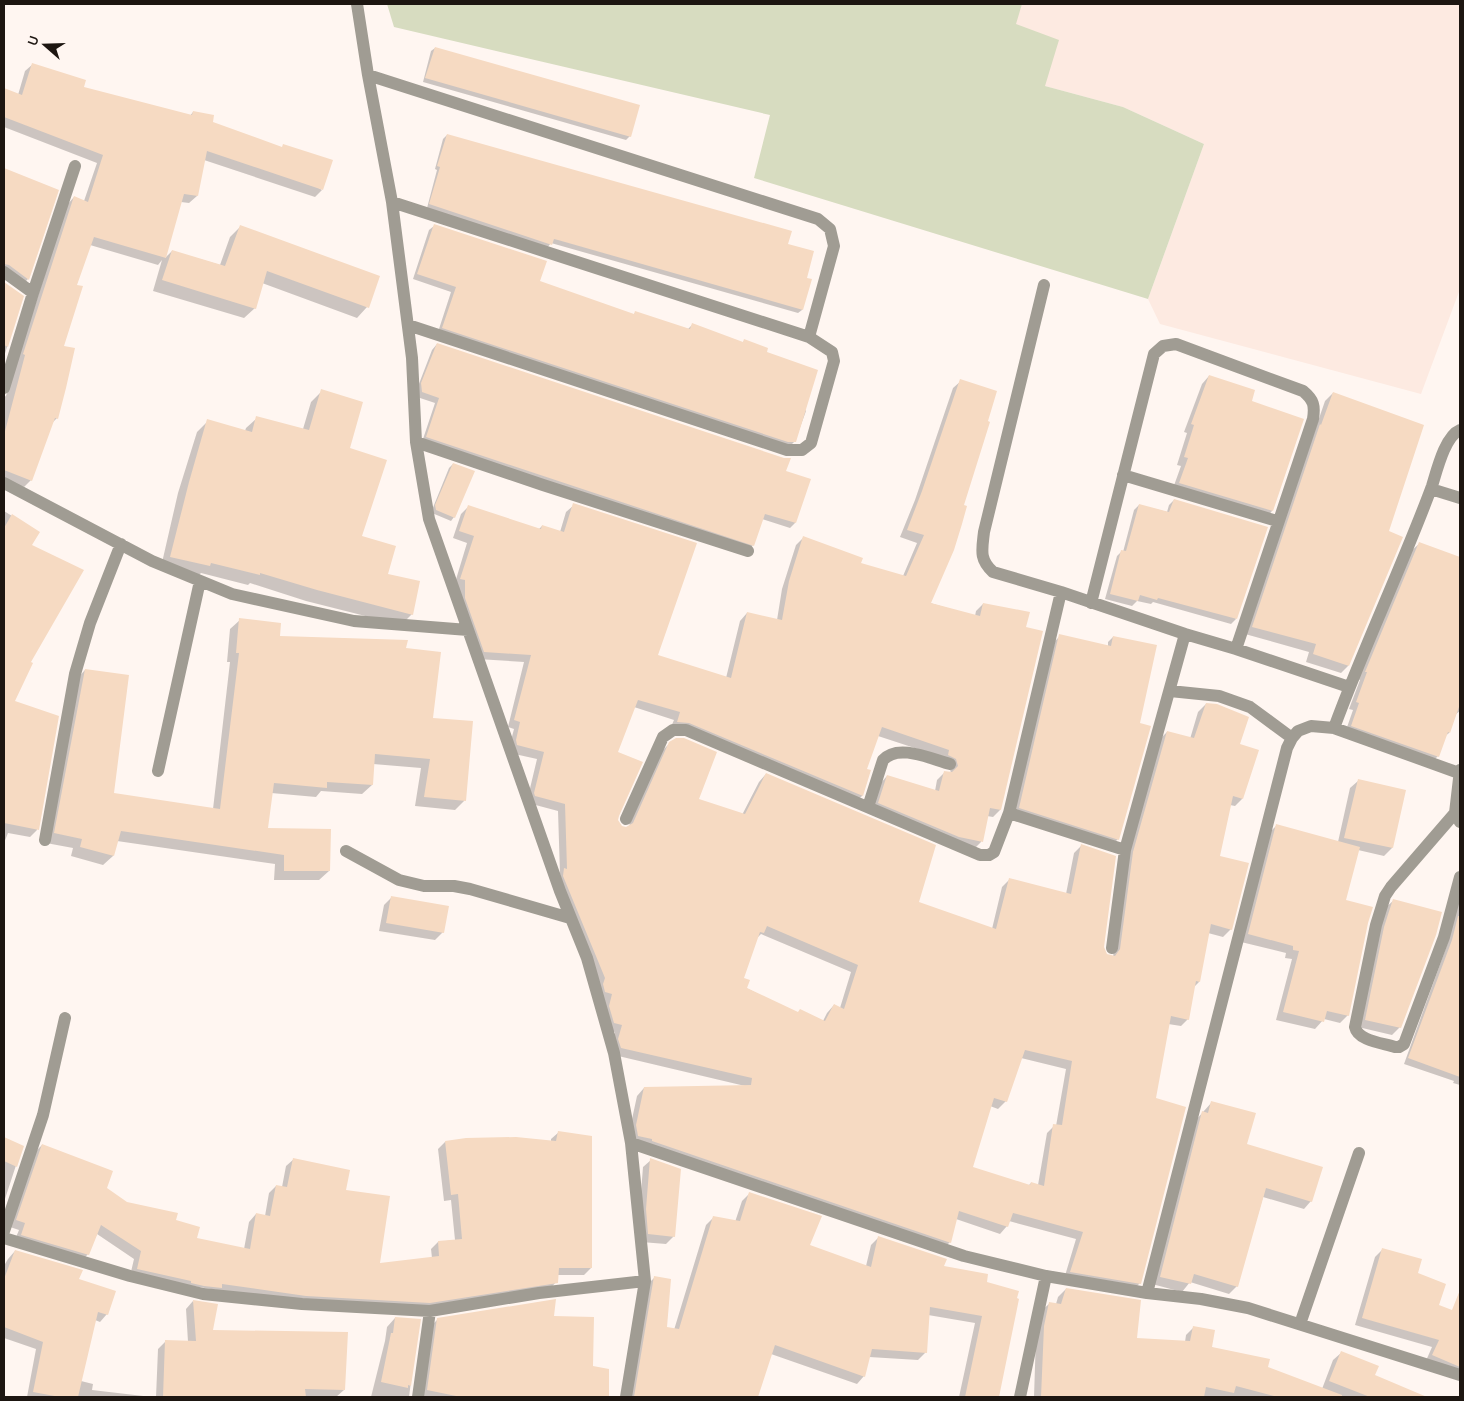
<svg xmlns="http://www.w3.org/2000/svg" width="1464" height="1401" viewBox="0 0 1464 1401" font-family="Karla,sans-serif">
	<style>
		.industrial { fill: #fdeae1 }
		.green { fill: #d7dcc0 }
		.shadow { fill: #0003; fill-rule: evenodd }
		.building { fill: #f6dac2; fill-rule: evenodd }
		.lines { fill: none; stroke-linecap: round; stroke-linejoin: round }
		.minor { stroke: #a09c93; stroke-width: 12 }
	</style>
	<rect width="100%" height="100%" fill="#fff6f1"/>
	<path class="industrial" d="M1022 4H1460V289L1421 394 1160 324 1148 299 1204 144 1123 107 1045 86 1015 24Z"/>
	<path class="green" d="M387 4H1022L1016 24 1059 40 1045 86 1123 107 1204 144 1148 299 754 178 770 115 394 27Z"/>
	<path class="shadow" d="M435 48 630 136 626 140 423 82 431 51Z
		M33 64 82 88 190 116 193 112 322 190 315 197 204 160 197 196 189 203 181 202 165 258 172 251 220 265 230 237 240 227 367 307 357 318 262 283 255 308 244 318 153 291 162 260 158 265 90 245 76 286 63 347 57 418 52 423 31 480 24 487 4 480V397L6 396 67 205 74 197 84 201 97 163 4 127V90L18 95 25 71Z
		M447 135 786 245 805 278 811 280 802 310 798 313 551 243 547 248 427 208 437 170 435 169 443 139Z
		M4 170 57 191 28 279 21 286 4 275Z
		M434 226 538 282 633 315 635 313 688 329 692 325 742 343 744 341 765 353 806 411 795 441 790 446 438 332 451 292 413 279 429 230Z
		M4 283 22 297 4 357Z
		M437 344 784 459 785 472 809 480 795 523 790 528 762 519 753 545 748 550 422 442 435 403 417 397V389L432 350Z
		M1209 376 1250 402 1272 511 1265 519 1172 491 1181 466 1177 465 1187 433 1184 432 1202 384Z
		M961 381 930 603 975 616 976 611 983 604 1025 628 1000 810 993 817 987 816 981 842 974 849 871 810 880 784 887 776 935 791 937 780 945 772 951 773 949 766 942 757 878 736 865 770 870 771 862 796 854 803 670 729 674 720 634 707 616 753 617 821 622 827 628 828 662 751 670 743 697 800 742 815 759 782 766 774 918 903 992 929 1002 887 1010 879 1066 894 1074 853 1081 846 1103 948 1107 956 1113 957 1126 860 1160 739 1167 732 1190 739 1198 712 1206 704 1238 745 1257 751 1242 799 1235 806 1230 805 1218 856 1231 929 1223 937 1208 933 1199 982 1194 987 1188 1019 1181 1026 1168 1024 1155 1099 1140 1283 1132 1291 1064 1279 1076 1239 1009 1221 1007 1226 1000 1234 956 1219 950 1242 942 1250 645 1149 629 1133 637 1096 644 1088 745 1086 614 1055 612 1047 615 1032 607 1030 560 874 558 811 528 803 527 801 537 759 510 753 509 748 514 729 508 727 524 662 477 659 454 586 467 543 453 538 461 514 468 507 539 529 542 526 560 532 566 512 574 505 657 656 726 678 740 621 747 613 777 620 782 589 796 545 803 538 860 564 903 576 917 543 900 537 915 500 953 388ZM761 934 851 972 840 1008 834 1005 827 1013 823 1021 797 1013 746 988 742 979 756 939ZM1021 1058 1066 1069 1056 1126H1054L1047 1133 1038 1185 1031 1183 1028 1186 971 1168 990 1106 998 1109 1006 1101Z
		M322 391 348 449 361 537 412 614 401 625 306 601 250 583 248 585 201 573 198 576 161 567 178 493 197 432 208 421 245 431 246 428 257 418 303 429 311 402Z
		M1333 393 1387 532 1348 666 1341 673 1306 662 1309 652 1245 634 1325 401Z
		M453 464 454 517 451 521 432 513V510L449 468Z
		M1174 500 1236 619 1231 624 1153 602 1151 604 1137 601 1132 606 1105 599 1117 556 1122 551 1123 552 1134 510 1139 505 1167 512 1169 505Z
		M4 511 38 532 31 545 29 663 13 702 37 830 30 837 8 833 4 843Z
		M1419 544 1460 560V711L1456 714 1449 733 1444 737 1438 756 1430 764 1345 733 1353 710 1349 709 1360 680 1358 679 1411 551Z
		M240 620 279 637 405 649 465 800 455 810 415 806 421 768 373 764 372 785 362 794 321 791 316 797 271 793 266 830 329 871 319 880H274L275 864 117 841 113 856 103 865 71 856 73 848 46 843 76 680 85 670 113 794 213 809 230 662H227L230 629Z
		M1060 636 1108 646V642L1113 637 1138 724 1118 839 1113 844 1014 812 1055 641Z
		M1358 781 1405 791 1392 848 1384 856 1358 850 1344 901 1367 923 1348 1015 1340 1023 1324 1019 1315 1029 1276 1020 1292 959 1285 958 1286 953 1241 942 1268 834 1276 826 1338 842 1350 788Z
		M1460 896V1085L1453 1083 1454 1081 1404 1064 1447 945Z
		M392 897 443 932 435 940 379 931 384 905Z
		M1393 901 1400 1027 1392 1035 1358 1027 1385 908Z
		M1212 1102 1246 1145 1311 1201 1304 1209 1263 1197 1237 1286 1229 1294 1190 1282 1182 1292 1152 1284 1195 1121Z
		M559 1132 591 1268 584 1275H557L556 1282 549 1290 421 1310 298 1303 130 1276 134 1259 97 1234 88 1254 81 1262 14 1242 19 1230 10 1227 35 1152 42 1145 127 1204 175 1221 195 1239 244 1249 249 1222 256 1214 265 1216 269 1193 276 1186 282 1187 286 1166 294 1159 345 1191 379 1265 432 1258 431 1249 438 1242 455 1240 451 1200 444 1201 438 1149 445 1142H551V1139Z
		M4 1138 22 1147 4 1202Z
		M651 1160 674 1236 666 1244 641 1242 639 1218 643 1167Z
		M750 1193 809 1246 866 1266 871 1245 879 1237 943 1267 985 1282 1018 1300 998 1397H959L975 1323 928 1315 926 1352 918 1360 869 1357 864 1376 857 1384 771 1354 756 1397H628L647 1285 654 1278 665 1328 674 1330 706 1225 714 1217 735 1222 742 1201Z
		M1383 1249 1417 1274 1437 1306 1460 1315V1378L1425 1363 1432 1347 1355 1325 1375 1257Z
		M15 1251 77 1280 107 1314 100 1322 95 1320 81 1381 93 1384 92 1390 152 1397H27L36 1349 4 1338V1264H5L8 1259Z
		M1066 1289 1135 1340 1185 1342 1186 1335 1194 1327 1211 1347 1322 1389 1333 1360 1341 1353 1374 1376 1422 1396 1344 1397 1323 1389 1320 1397H1034L1036 1335 1041 1311 1049 1304H1056L1058 1297Z
		M193 1301 211 1331 344 1390 336 1397 304 1396V1397H156L158 1349 165 1342H188L186 1309Z
		M552 1317 592 1368 608 1370 607 1397H420L429 1328 438 1319Z
		M395 1318 419 1320 409 1397H371L385 1341 387 1327Z"/>
	<path class="building" d="M435 47 640 105 631 137 425 78Z
		M32 63 86 80 84 87 192 115 193 111 214 115 213 122 282 147 283 144 333 160 323 190 207 151 198 196 184 194 166 258 94 237 77 285 83 286 64 346 75 348 66 388 58 419 55 418 32 481 4 470V435L25 355 23 354 74 196 88 202 103 155 4 117V88L22 95Z
		M447 134 792 231 788 244 814 251 807 278 812 279 803 310 558 240 554 239 552 245 429 204 440 167 437 166Z
		M4 168 59 190 29 280 9 265 4 264Z
		M434 224 547 261 540 281 634 314 635 311 690 329 692 323 743 342 744 339 768 348 767 352 818 370 796 442H788L442 328 456 287 417 274Z
		M240 225 380 276 369 308 267 271 256 309 162 280 172 250 225 266Z
		M4 282 24 296 8 347 4 345Z
		M437 343 784 458H791L786 471 811 479 796 523 765 514 754 546 426 437 439 398 422 392 421 383Z
		M1209 375 1255 390 1252 401 1304 419 1273 511 1179 483 1188 458 1184 457 1194 425 1191 424Z
		M960 379 997 391 988 421 990 422 964 505 967 506 962 524 954 550 931 603 980 616 983 603 1030 612 1026 627 1043 631 1001 810 990 808 983 842 959 837 878 803 887 775 939 791 944 771 952 772 958 766 956 759 948 755 949 750 882 727 867 769 871 770 863 796 689 723 677 722 680 712 638 700 618 752 643 762 619 816 618 820 622 826 626 827 633 823 669 742 676 738H684L717 752 699 799 745 814 766 773 936 845 919 902 996 929 1009 878 1071 894 1081 844 1116 856 1104 947 1107 954 1115 956 1120 949 1133 852 1167 731 1194 738 1206 703 1217 704 1249 717 1240 744 1259 750 1243 799 1233 796 1220 856 1249 863 1232 930 1211 924 1200 982 1196 981 1189 1020 1171 1016 1156 1098 1186 1107 1141 1284 1070 1272 1083 1232 1013 1213 1008 1227 959 1211 951 1243 652 1141V1139L638 1136 636 1125 644 1087 751 1085 752 1078 621 1048 618 1039 622 1025 614 1023 609 1006 612 994 605 992 603 984 605 978 563 876 564 868 567 869 565 804 535 796 534 793 544 752 517 745 516 740 520 722 514 720 531 655 484 652 465 598V580L460 579 474 536 459 531 468 505 541 529 542 525 564 532 573 503 697 543 658 655 731 678 747 612 782 620 789 581 803 536 863 558 861 563 906 576 924 535 907 530 922 491ZM767 926 858 965 844 1009 834 1004 825 1021 800 1009 798 1012 747 988 750 980 744 978 760 932 764 933ZM1025 1050 1072 1061 1062 1125 1053 1124 1044 1186 1031 1182 1030 1185 973 1167 994 1098 1007 1102Z
		M321 389 363 402 350 448 387 460 362 536 396 546 388 574 420 581 413 615 317 590 260 573V575L211 563 210 566 170 557 189 482 207 419 252 432 256 416 309 430Z
		M1333 392 1424 425 1389 531 1403 537 1349 666 1313 654 1316 644 1252 627 1320 424 1321 425Z
		M453 463 475 471 455 518 436 510 435 505Z
		M1174 499 1268 527 1237 619 1158 598 1157 600 1140 595 1138 601 1110 594 1121 550 1126 551 1139 504 1169 512Z
		M12 514 40 532 32 545 84 570 31 662 33 663 15 701 59 716 39 830 4 823V528Z
		M1419 542 1460 557V704L1450 733 1448 732 1439 757 1351 726 1359 703 1356 702 1367 672H1365Z
		M239 618 281 623 280 636 408 640 406 648 441 652 433 718 473 721 466 801 424 797 430 759 375 754 373 785 327 782V788L274 783 268 828 331 829 330 871H284V855L121 831 114 856 80 847 82 839 54 833 85 669 129 675 114 793 220 809 239 653H236Z
		M1059 634 1111 646 1113 636 1157 645 1140 723 1151 726 1119 840 1019 808Z
		M1358 779 1406 790 1393 848 1344 838Z
		M1276 824 1360 847 1346 900 1373 907 1368 923 1349 1016 1327 1011 1324 1022 1283 1012 1299 951 1293 950V946L1248 934Z
		M391 896 449 906 444 933 386 923Z
		M1393 899 1442 912 1436 935 1401 1028 1365 1020 1384 927Z
		M1458 916H1460V1077L1408 1058 1452 940Z
		M1211 1101 1256 1113 1247 1144 1323 1167 1312 1202 1266 1188 1238 1287 1194 1274 1191 1284 1160 1277 1202 1111 1208 1113Z
		M558 1131 592 1136V1268H559L558 1283 430 1303 306 1296 222 1284V1288L204 1286 191 1283V1281L137 1269 141 1251 101 1225 89 1255 21 1235 25 1223 16 1220 42 1144 113 1171 107 1188 127 1202 178 1213 176 1220 200 1227 197 1238 250 1249 256 1213 270 1216 276 1185 287 1187 293 1158 350 1170 346 1190 390 1196 380 1263 439 1256 438 1241 462 1239 458 1194 451 1195 445 1141 466 1138 516 1137 556 1141Z
		M4 1137 24 1146 17 1167 4 1161Z
		M650 1158 681 1169 675 1237 648 1234 646 1209Z
		M749 1192 822 1216 810 1245 871 1267 878 1236 947 1259 944 1266 988 1274 987 1282 1019 1291 1017 1298 1019 1299 999 1397H965L982 1316 930 1307 927 1353 872 1349 865 1377 775 1345 758 1397H634L654 1276 671 1279 667 1327 679 1329 713 1216 740 1221Z
		M1382 1248 1422 1259 1418 1273 1446 1284 1439 1305 1452 1310 1460 1290V1367L1432 1355 1439 1340 1362 1318Z
		M15 1250 83 1270 79 1279 116 1291 108 1315 98 1312 78 1397H60L33 1392 43 1342 4 1327V1279Z
		M1066 1288 1141 1300 1137 1338 1190 1341 1193 1326 1215 1330 1212 1347 1270 1359 1268 1367 1342 1395V1397H1278L1236 1386 1234 1393 1206 1387 1204 1397H1041L1044 1326 1049 1302 1061 1304Z
		M556 1299 554 1316 594 1317 593 1366 609 1369V1397H461L427 1390 437 1318Z
		M193 1300 218 1304 213 1330 348 1332 345 1390 305 1389 306 1397H163L165 1340 196 1341Z
		M395 1317 421 1319 411 1386 408 1385V1388L381 1382 391 1333H393Z
		M1341 1351 1379 1366 1375 1375 1427 1397H1370L1329 1381Z"/>
	<g class="lines">
		<path class="minor" d="M357 4 368 75 392 202 412 358 416 442 429 519 560 891 587 958 614 1053 631 1143 645 1281 626 1397
			M368 75 818 219 830 229 834 246 809 337 832 352 834 361 811 443 802 450H787L408 325
			M392 202 809 337
			M4 272 33 293
			M1044 285 984 532C982 550 979 559 993 572L1061 592 1185 634 1236 649 1349 687
			M4 388 33 293 75 166
			M416 442 543 485 748 551
			M1123 475 1277 521
			M4 483 152 561 232 594 354 621 468 630
			M1431 489 1460 498
			M1091 603 1154 354 1163 346 1176 344 1303 391C1314 400 1315 406 1313 419L1236 649
			M1170 691 1219 696 1250 707 1292 738
			M1334 728C1364 646 1402 567 1432 486 1437 470 1445 436 1460 430
			M1460 770 1455 813 1460 822
			M158 771 200 581
			M868 807 883 760C898 743 931 759 950 764
			M1009 813 1125 850
			M1455 813 1391 887 1385 896 1376 925 1355 1027C1358 1041 1383 1043 1395 1047H1399L1404 1044 1444 937 1460 877
			M626 819 663 737 673 730H686L980 855H989L994 852 1009 813 1061 592
			M45 840 75 674 90 623 121 544
			M346 851 399 880 424 886H454L470 889 570 918
			M1112 948 1125 850 1185 634
			M631 1143 964 1256 1046 1276 1147 1293 1201 1299 1248 1308 1460 1375
			M4 1231 43 1115 65 1018
			M4 1238 130 1276 203 1294 302 1304 430 1311 539 1293 645 1281
			M1147 1293 1287 748 1292 738 1298 731 1311 726 1334 728 1459 773
			M1300 1324 1359 1153
			M418 1397 430 1311
			M1020 1397 1046 1276"/>
	</g>
	<rect width="1464" height="1401" fill="none" stroke="#1d1611" stroke-width="10"/>
	<g transform="translate(45 45) rotate(290)" stroke="#fff6f1" stroke-width="4" paint-order="stroke">
	<path d="M0-4L9 19L0 12L-9 19Z" fill="#1d1611"/>
	<text y="-8" font-size="14" font-weight="bold" text-anchor="middle" fill="#1d1611">U</text>
	</g>
</svg>
